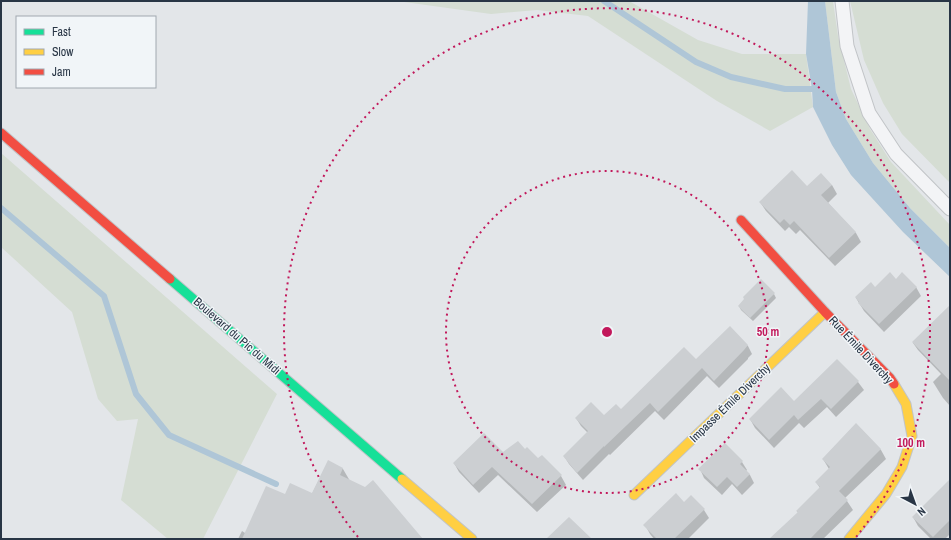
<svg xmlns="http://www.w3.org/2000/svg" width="951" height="540" viewBox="0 0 951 540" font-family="'Archivo Narrow',sans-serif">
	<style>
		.green { fill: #d5ddd3 }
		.water { fill: #afc6d7 }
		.shadow { fill: #0003 }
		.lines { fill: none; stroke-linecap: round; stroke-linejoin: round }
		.stream { stroke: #afc6d7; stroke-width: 6 }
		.building { fill: #cccfd2 }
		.lane-casing { stroke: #c1c4c7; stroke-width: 15 }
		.fast-casing { stroke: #c1c4c7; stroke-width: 11 }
		.slow-casing { stroke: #c1c4c7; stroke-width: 11 }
		.jam-casing { stroke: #c1c4c7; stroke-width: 11 }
		.lane { stroke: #f3f4f6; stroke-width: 13 }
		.fast { stroke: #16e098; stroke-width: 9 }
		.slow { stroke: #ffcf43; stroke-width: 9 }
		.jam { stroke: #f24e42; stroke-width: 9 }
		.ring { fill: none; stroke: #c2185b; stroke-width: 2; stroke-dasharray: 2 4 }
		.labels { text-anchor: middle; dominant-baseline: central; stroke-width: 3; stroke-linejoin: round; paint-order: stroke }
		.street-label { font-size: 12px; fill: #283545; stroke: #f1f5f8 }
		.centre { fill: #c2185b; stroke: #f1f5f8; stroke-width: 2 }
		.ring-label { font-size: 12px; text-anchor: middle; font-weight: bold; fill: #c2185b; stroke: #f1f5f8; stroke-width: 3; stroke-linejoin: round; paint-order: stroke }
	</style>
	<rect width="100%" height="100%" fill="#e3e6e9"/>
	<path class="green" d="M397 1H629L698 40 742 54H806L813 107 770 131 717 101 588 16 537 10 491 14Z
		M825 1H833L838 36 851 89 870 129 891 162 950 225V248L910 208 873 163 846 119 836 92Z
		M850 1H950V183L902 134 883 103 864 60Z
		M1 153 277 394 203 539H168L121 500 138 419 117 421 98 399 72 312 1 247Z"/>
	<path class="water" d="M808 1H825L836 92 846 119 873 163 910 208 950 248V277L903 232 851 175 832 145 813 107 812 89 806 54Z"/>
	<path class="shadow" d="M832 185 837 194 828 203 856 233 861 242 835 266 800 230 796 234 789 227 785 231 766 211 760 202 807 188Z
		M896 280 916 287 921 296 884 332 864 311 856 298Z
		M774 294 776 298 753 321 741 310 739 306Z
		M950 319V406L943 398 933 382 941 374 918 350 913 343Z
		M730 328 748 346 752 354 748 358V359L719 388 707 376 664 420 655 411 610 455 609 454 583 480 569 464 564 456 588 433 581 426 576 418 604 417 621 410 696 361Z
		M837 361 858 382 864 390 836 417 827 407 804 428 799 423 774 448 755 428 750 419 794 402Z
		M856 424 881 450 886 459 845 498 853 510 823 539H771L798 513 797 511 820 488 816 482 829 469 823 459Z
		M526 450 561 476 566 485 537 512 498 475 479 493 459 472 454 463 502 453Z
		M328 462 343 469 350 481 421 539H238L242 531 245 533 285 495 312 494Z
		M742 462 747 470 746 471 750 475 754 483 742 495 732 484 722 495 704 478 700 469Z
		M950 492V534L945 539H931L918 526 913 517Z
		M684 503 704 510 709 518 688 539H654L650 534 645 525Z"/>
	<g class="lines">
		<path class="stream" d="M604 1 696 62 731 77 785 89H819
			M1 208 104 296 136 394 169 435 276 484"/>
	</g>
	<path class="building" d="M792 170 807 186 821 173 832 185 821 195 856 232 829 258 794 221 790 225 784 219 780 223 759 202Z
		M890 272 896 279 902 272 917 287 879 324 858 303 859 302 855 297 871 282 875 287Z
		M761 279 775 293 750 318 738 306 744 299 743 297Z
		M950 305V381L912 342Z
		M730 326 748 345 744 350 714 381 702 368 658 412 650 403 604 447V446L577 473 563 456 588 431 575 418 591 402 604 415 616 404 621 409 684 347 696 359Z
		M837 359 859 381 831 409 821 399 798 420 794 415 769 440 749 419 781 387 794 401Z
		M856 423 881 449 839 491 848 500 810 539H769L798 512 796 511 820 487 815 482 830 467 822 459Z
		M484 433 503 452 518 441 525 449 527 447 538 458 542 455 562 475 532 504 492 467 473 485 453 463Z
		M725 443 743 461 740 464 750 474 737 487 727 477 717 487 698 469Z
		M328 460 343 468 340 475 365 487 373 480 423 539H242L266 486 285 494 290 483 312 493Z
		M950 479V520L933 537 912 517Z
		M676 493 684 502 691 495 705 509 674 539H657L643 525Z
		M569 517 592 539H546Z"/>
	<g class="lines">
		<defs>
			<path id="lane" d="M842 1 847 46 869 113 896 154 950 209"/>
			<path id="fast" d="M170 279 402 479"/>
			<path id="slow" d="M402 479 472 539
				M634 495 825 312
				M849 539 886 494 902 467 912 436 906 404 894 384"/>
			<path id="jam" d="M1 133 170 279
				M741 220 825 312 890 378 894 384"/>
		</defs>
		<use href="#lane" class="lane-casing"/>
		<use href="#fast" class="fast-casing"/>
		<use href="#slow" class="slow-casing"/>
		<use href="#jam" class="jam-casing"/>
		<use href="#lane" class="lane"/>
		<use href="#fast" class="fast"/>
		<use href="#slow" class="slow"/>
		<use href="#jam" class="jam"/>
	</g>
	<g class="ring">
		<circle cx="607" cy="332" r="161"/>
		<path d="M358 537A323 323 0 1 1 856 537"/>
	</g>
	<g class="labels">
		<g class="street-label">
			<text transform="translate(237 336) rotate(41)">Boulevard du Pic du Midi</text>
			<text transform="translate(861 350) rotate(47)">Rue Émile Diverchy</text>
			<text transform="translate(730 403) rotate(-44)">Impasse Émile Diverchy</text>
		</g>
	</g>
	<circle cx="607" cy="332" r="6" class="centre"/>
	<g class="ring-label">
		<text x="768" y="336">50 m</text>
		<text x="911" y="447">100 m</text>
	</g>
	<rect width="951" height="540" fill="none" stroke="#283545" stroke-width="4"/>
	<rect x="16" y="16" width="140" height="72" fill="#f1f5f8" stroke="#a1a8b0"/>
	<rect x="24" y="29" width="20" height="6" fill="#16e098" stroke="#a1a8b0"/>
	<text x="52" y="36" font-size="12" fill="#283545">Fast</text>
	<rect x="24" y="49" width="20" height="6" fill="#ffcf43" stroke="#a1a8b0"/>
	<text x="52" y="56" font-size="12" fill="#283545">Slow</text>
	<rect x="24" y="69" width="20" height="6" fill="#f24e42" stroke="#a1a8b0"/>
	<text x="52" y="76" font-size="12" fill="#283545">Jam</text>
	<g transform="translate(915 504) rotate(139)" stroke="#f1f5f8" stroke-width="3" paint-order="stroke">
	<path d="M0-3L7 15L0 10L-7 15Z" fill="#283545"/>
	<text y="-6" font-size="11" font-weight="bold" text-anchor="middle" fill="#283545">N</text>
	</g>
</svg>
